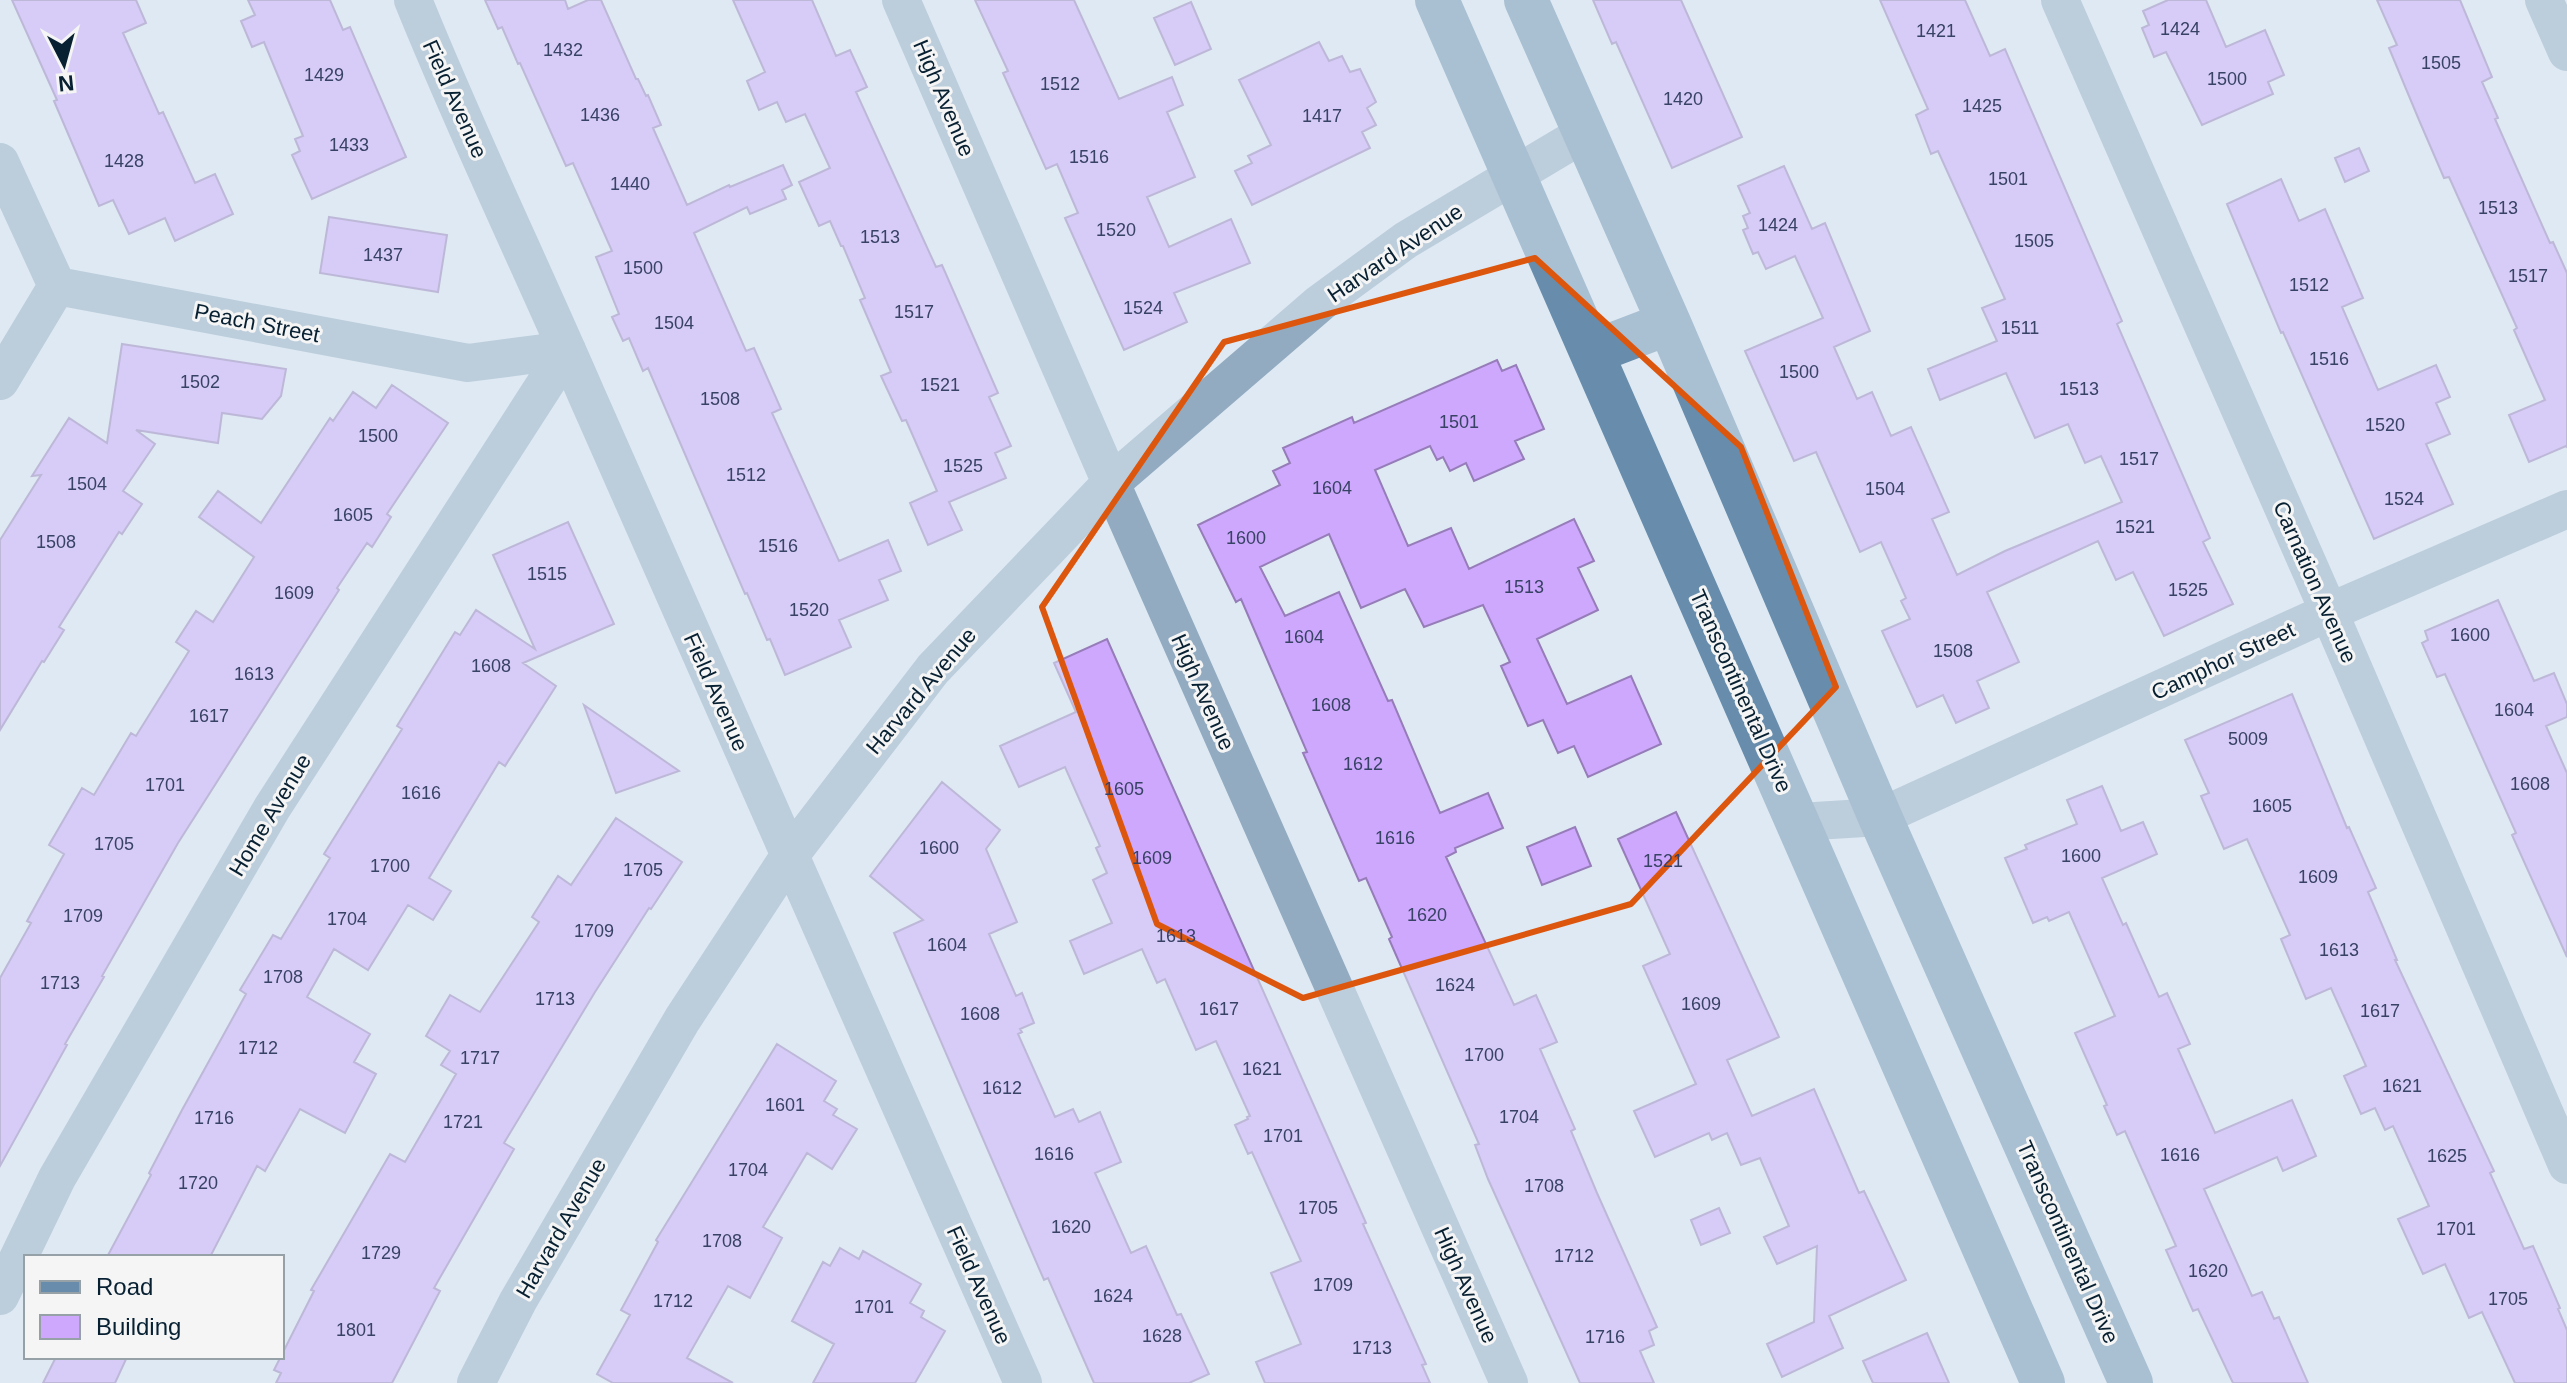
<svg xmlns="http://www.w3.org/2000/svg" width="2567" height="1383" viewBox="0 0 2567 1383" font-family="Helvetica,sans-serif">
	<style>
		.building { fill: #cda8fd; stroke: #967cb8; stroke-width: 2 }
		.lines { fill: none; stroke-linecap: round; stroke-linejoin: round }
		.street { stroke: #92abc0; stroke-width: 38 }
		.secondary { stroke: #688dac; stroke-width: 44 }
		.marked { fill: none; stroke: #dd560e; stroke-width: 6; stroke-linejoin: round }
		.labels { text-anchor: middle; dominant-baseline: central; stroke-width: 6; stroke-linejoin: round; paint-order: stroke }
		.number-label { font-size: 18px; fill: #384265 }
		.street-label { font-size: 22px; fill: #072032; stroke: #f5f5f5 }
	</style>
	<rect width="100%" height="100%" fill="#dee9f3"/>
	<path class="building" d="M12 0H136L146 23 123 33 159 114 163 112 195 183 215 174 233 214 175 241 165 218 129 234 113 200 99 206 54 101 57 100Z
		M248 0H330L343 30 350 27 406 157 312 199 292 155 300 151 295 139 303 136 264 42 252 47 241 21 255 15Z
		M485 0H565L568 9 588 0H601L636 79H638L646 96 648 95 661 125 653 128 687 205 729 185 730 187 783 165 792 185 782 190 786 199 750 214 747 207 694 233 746 351 754 348 781 409 772 413 839 561 888 540 901 571 879 580 888 600 839 620 851 647 785 675 770 639 767 640 747 593 745 594 648 368 643 371 629 338 623 341 612 317 619 314 596 257 612 251 573 163 566 166 520 63 518 64 502 27 498 29Z
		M733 0H812L836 56 850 50 867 87 856 92 936 267 942 265 998 393 989 397 1011 446 995 453 1006 478 949 502 962 530 928 545 910 503 937 491 906 420 902 421 881 376 891 372 860 300 865 298 843 246H841L830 221 819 226 799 182 830 168 805 114 786 122 777 102 759 110 747 81 765 72Z
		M975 0H1074L1119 99 1172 77 1183 105 1167 112 1195 177 1147 197 1169 247 1231 219 1250 263 1174 293 1187 322 1124 350 1065 218 1078 213 1057 164 1046 169 1003 73 1008 71Z
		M1593 0H1681L1742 137 1672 168 1616 42 1612 44Z
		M1880 0H1965L1990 56 2005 49 2122 321 2117 324 2210 538 2203 542 2233 604 2164 636 2133 572 2116 580 2098 541 1987 592 2019 662 1977 681 1989 708 1956 723 1943 695 1917 707 1882 631 1910 619 1901 601 1906 598 1881 542 1860 552 1816 452 1794 461 1745 351 1823 318 1795 256 1766 269 1758 252 1753 254 1743 230 1748 228 1743 216 1750 213 1738 186 1784 166 1812 229 1825 223 1870 331 1834 347 1857 399 1872 392 1891 436 1911 427 1949 512 1932 519 1957 575 2005 551 2122 502 2101 456 2085 463 2068 424 2035 438 2006 373 1940 400 1928 369 1997 341 1982 308 2005 299 1938 151 1931 154 1916 115 1928 109Z
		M2168 0H2206L2226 47 2265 30 2284 75 2268 82 2273 94 2202 125 2166 52 2154 57 2142 28 2149 25 2143 11Z
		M2377 0H2460L2492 77 2482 82 2498 118 2495 119 2550 243 2553 242 2567 273V447L2566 446 2529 462 2509 415 2545 400 2514 330 2517 328 2449 177 2444 178 2419 120 2389 48 2397 45Z
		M1191 2 1211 49 1175 65 1154 18Z
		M1319 42 1329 61 1342 56 1350 72 1360 69 1376 102 1367 108 1376 125 1362 132 1370 148 1252 205 1235 171 1252 163 1248 156 1271 145 1239 80Z
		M2359 148 2369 171 2345 182 2335 158Z
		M2281 179 2299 221 2325 209 2363 298 2342 307 2378 390 2436 365 2450 397 2436 403 2450 434 2426 444 2453 504 2374 539 2283 332 2281 333 2227 204Z
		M329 217 447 235 438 292 320 273Z
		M122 344 286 369 281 396 262 419 222 413 218 443 136 430 155 444 123 491 142 504 122 534 119 532 59 627 64 630 44 662 42 661 0 730V540L41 475 32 476 69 418 107 443Z
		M1497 360 1502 371 1516 365 1544 429 1515 441 1524 459 1474 481 1466 463 1450 471 1443 457 1437 460 1430 446 1375 470 1408 546 1451 528 1469 569 1574 519 1594 561 1578 568 1598 610 1537 639 1567 704 1631 676 1661 744 1588 777 1574 746 1558 753 1543 720 1528 726 1501 666 1510 662 1483 605 1424 627 1405 589 1361 608 1329 534 1260 567 1285 616 1339 592 1388 701 1392 700 1440 813 1488 793 1503 828 1455 848 1456 852 1446 857 1514 1005 1536 995 1557 1042 1540 1049 1575 1129 1571 1131 1597 1193 1657 1327 1649 1331 1654 1345 1640 1351 1654 1383H1580L1488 1179 1475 1145 1479 1144 1389 939 1392 937 1366 878 1359 881 1303 753 1307 752 1241 599 1236 602 1198 525 1280 485 1273 471 1290 463 1283 448 1352 417 1354 423Z
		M392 385 448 423 387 514 391 517 372 547 367 543 337 588 339 590 178 843 102 976 104 977 65 1044 67 1045 0 1166V978L31 923 27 921 64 854 49 845 82 788 94 795 131 733 136 736 189 651 176 642 196 611 213 622 254 557 199 517 218 491 261 523 330 418 333 421 353 392 376 408Z
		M568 522 614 624 523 663 556 686 505 766 499 762 429 878 451 891 433 920 408 905 368 970 334 949 307 997 370 1034 354 1062 376 1074 345 1133 300 1109 265 1171 257 1166 210 1257H107L151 1175 149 1173 182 1110 246 994 240 990 273 935 281 939 330 858 324 854 402 729 397 726 455 632 460 635 476 610 535 649 493 555Z
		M2498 600 2534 681 2554 673 2567 704V717L2546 726 2567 773V957L2512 835 2516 833 2445 674 2437 677 2422 643 2428 640 2425 631Z
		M1107 639 1366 1223 1363 1224 1426 1364 1422 1365 1430 1383H1265L1256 1362 1301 1344 1271 1273 1301 1261 1252 1152 1248 1154 1235 1125 1248 1119 1247 1117 1250 1116 1216 1041 1196 1050 1165 979 1157 983 1142 949 1084 974 1070 941 1112 923 1093 880 1107 873 1096 848 1100 846 1065 767 1019 787 1000 746 1076 712 1054 663Z
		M2292 694 2347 828 2349 827 2376 888 2368 892 2397 960H2395L2494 1171 2490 1173 2524 1249 2533 1246 2560 1308 2558 1309 2567 1330V1383H2515L2482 1312 2469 1318 2445 1264 2423 1274 2398 1219 2429 1206 2393 1126 2385 1130 2375 1108 2361 1114 2344 1076 2366 1066 2331 988 2306 999 2281 939 2290 935 2247 839 2224 849 2201 796 2209 793 2185 740Z
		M584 705 679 771 616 793Z
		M942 782 1000 830 986 849 1017 922 989 934 1016 996 1022 993 1034 1023 1020 1029 1022 1032 1018 1034 1055 1117 1073 1109 1079 1122 1100 1112 1121 1162 1095 1173 1131 1253 1146 1246 1177 1315 1181 1314 1209 1374 1189 1383H1094L1048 1278 1044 1280 894 933 923 920 870 876Z
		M2102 786 2121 831 2143 822 2157 854 2102 878 2123 925 2126 923 2159 997 2167 993 2190 1044 2178 1049 2215 1133 2292 1100 2316 1156 2283 1171 2277 1157 2204 1189 2252 1296 2262 1292 2274 1319 2279 1317 2308 1383H2233L2198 1309 2193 1311 2166 1250 2176 1246 2125 1131 2117 1135 2104 1106 2107 1105 2075 1033 2115 1016 2069 912 2049 921 2047 917 2033 923 2005 858 2027 849 2025 845 2077 824 2067 800Z
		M1676 812 1779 1037 1727 1060 1752 1116 1814 1089 1859 1193 1864 1191 1906 1280 1829 1316 1843 1348 1782 1377 1767 1344 1814 1322 1817 1246 1777 1264 1764 1237 1789 1226 1760 1158 1741 1165 1727 1133 1712 1140 1709 1133 1655 1157 1634 1111 1696 1084 1643 966 1670 954 1618 839Z
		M616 818 682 862 651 909 649 908 595 992 504 1143 514 1149 434 1288 440 1291 392 1383H276L281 1373 274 1370 314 1291 311 1290 390 1154 405 1162 456 1074 441 1065 450 1051 426 1036 450 995 480 1012 539 922 532 917 558 876 571 885Z
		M1575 827 1591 866 1542 885 1527 847Z
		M777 1044 836 1081 824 1101 837 1109 833 1115 857 1129 832 1169 807 1153 763 1227 782 1238 750 1298 728 1286 687 1358 733 1383H613L597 1374 630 1315 621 1310 658 1242 656 1240Z
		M1719 1208 1730 1233 1701 1245 1691 1220Z
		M840 1248 859 1259 863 1251 921 1284 910 1303 924 1311 921 1317 945 1331 915 1383H813L834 1344 792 1321 823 1262 830 1266Z
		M1927 1333 1949 1383H1873L1863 1361Z
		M56 1357H127L115 1383H43Z"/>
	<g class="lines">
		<path class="street" d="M413 0C467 134 530 264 587 396 731 726 876 1055 1023 1383
			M901 0 1111 483 1509 1383
			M2060 0 2329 612 2567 1165
			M2544 0 2567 52
			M0 162 57 286
			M57 286 468 363 567 350
			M0 381 57 286
			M1799 822 1880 817 2329 612 2567 509
			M0 1296 57 1178 272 808 567 350
			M476 1383 518 1301 682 1020 788 858 933 669 1111 483 1320 303 1406 240 1585 133"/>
		<path class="secondary" d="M1437 0 2043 1383
			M1526 0 1669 323 1880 817 2131 1383
			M1593 352 1669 323"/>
	</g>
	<path d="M0 0H2567V1383H0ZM1535 258 1741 447 1836 687 1631 904 1303 998 1157 924 1042 607 1224 342Z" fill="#dee9f3" fill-opacity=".55" fill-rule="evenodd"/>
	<path class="marked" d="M1535 258 1741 447 1836 687 1631 904 1303 998 1157 924 1042 607 1224 342Z"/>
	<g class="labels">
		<g class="number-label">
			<text x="2180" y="29">1424</text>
			<text x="1936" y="31">1421</text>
			<text x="563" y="50">1432</text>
			<text x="2441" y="63">1505</text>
			<text x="324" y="75">1429</text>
			<text x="2227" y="79">1500</text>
			<text x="1060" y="84">1512</text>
			<text x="1683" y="99">1420</text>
			<text x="1982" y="106">1425</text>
			<text x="600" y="115">1436</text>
			<text x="1322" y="116">1417</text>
			<text x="349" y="145">1433</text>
			<text x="1089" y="157">1516</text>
			<text x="124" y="161">1428</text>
			<text x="2008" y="179">1501</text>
			<text x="630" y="184">1440</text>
			<text x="2498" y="208">1513</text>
			<text x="1778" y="225">1424</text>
			<text x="1116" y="230">1520</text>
			<text x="880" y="237">1513</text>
			<text x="2034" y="241">1505</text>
			<text x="383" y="255">1437</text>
			<text x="643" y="268">1500</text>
			<text x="2528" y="276">1517</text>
			<text x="2309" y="285">1512</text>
			<text x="1143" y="308">1524</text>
			<text x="914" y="312">1517</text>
			<text x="674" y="323">1504</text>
			<text x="2020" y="328">1511</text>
			<text x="2329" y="359">1516</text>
			<text x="1799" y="372">1500</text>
			<text x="200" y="382">1502</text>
			<text x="940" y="385">1521</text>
			<text x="2079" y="389">1513</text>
			<text x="720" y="399">1508</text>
			<text x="1459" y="422">1501</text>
			<text x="2385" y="425">1520</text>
			<text x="378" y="436">1500</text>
			<text x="2139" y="459">1517</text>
			<text x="963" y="466">1525</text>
			<text x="746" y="475">1512</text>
			<text x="87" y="484">1504</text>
			<text x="1332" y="488">1604</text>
			<text x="1885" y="489">1504</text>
			<text x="2404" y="499">1524</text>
			<text x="353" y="515">1605</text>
			<text x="2135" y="527">1521</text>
			<text x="1246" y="538">1600</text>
			<text x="56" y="542">1508</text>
			<text x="778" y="546">1516</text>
			<text x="547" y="574">1515</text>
			<text x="1524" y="587">1513</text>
			<text x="2188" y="590">1525</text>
			<text x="294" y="593">1609</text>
			<text x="809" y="610">1520</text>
			<text x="2470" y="635">1600</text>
			<text x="1304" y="637">1604</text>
			<text x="1953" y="651">1508</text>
			<text x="491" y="666">1608</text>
			<text x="254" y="674">1613</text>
			<text x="1331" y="705">1608</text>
			<text x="2514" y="710">1604</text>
			<text x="209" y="716">1617</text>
			<text x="2248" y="739">5009</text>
			<text x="1363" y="764">1612</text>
			<text x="2530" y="784">1608</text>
			<text x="165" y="785">1701</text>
			<text x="1124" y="789">1605</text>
			<text x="421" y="793">1616</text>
			<text x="2272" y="806">1605</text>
			<text x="1395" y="838">1616</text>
			<text x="114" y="844">1705</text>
			<text x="939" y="848">1600</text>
			<text x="2081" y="856">1600</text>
			<text x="1152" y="858">1609</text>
			<text x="1663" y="861">1521</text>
			<text x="390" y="866">1700</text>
			<text x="643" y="870">1705</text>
			<text x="2318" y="877">1609</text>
			<text x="1427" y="915">1620</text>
			<text x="83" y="916">1709</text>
			<text x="347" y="919">1704</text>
			<text x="594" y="931">1709</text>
			<text x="1176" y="936">1613</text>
			<text x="947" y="945">1604</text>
			<text x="2339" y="950">1613</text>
			<text x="283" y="977">1708</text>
			<text x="60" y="983">1713</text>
			<text x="1455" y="985">1624</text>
			<text x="555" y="999">1713</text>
			<text x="1701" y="1004">1609</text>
			<text x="1219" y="1009">1617</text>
			<text x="2380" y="1011">1617</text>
			<text x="980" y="1014">1608</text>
			<text x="258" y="1048">1712</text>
			<text x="1484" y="1055">1700</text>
			<text x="480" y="1058">1717</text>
			<text x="1262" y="1069">1621</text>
			<text x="2402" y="1086">1621</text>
			<text x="1002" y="1088">1612</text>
			<text x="785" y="1105">1601</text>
			<text x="1519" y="1117">1704</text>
			<text x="214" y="1118">1716</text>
			<text x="463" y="1122">1721</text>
			<text x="1283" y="1136">1701</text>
			<text x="1054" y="1154">1616</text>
			<text x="2180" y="1155">1616</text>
			<text x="2447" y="1156">1625</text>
			<text x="748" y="1170">1704</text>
			<text x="198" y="1183">1720</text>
			<text x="1544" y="1186">1708</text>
			<text x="1318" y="1208">1705</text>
			<text x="1071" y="1227">1620</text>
			<text x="2456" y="1229">1701</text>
			<text x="722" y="1241">1708</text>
			<text x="381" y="1253">1729</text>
			<text x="1574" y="1256">1712</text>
			<text x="2208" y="1271">1620</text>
			<text x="1333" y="1285">1709</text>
			<text x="1113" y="1296">1624</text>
			<text x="2508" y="1299">1705</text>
			<text x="673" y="1301">1712</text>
			<text x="874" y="1307">1701</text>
			<text x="356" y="1330">1801</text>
			<text x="1162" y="1336">1628</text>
			<text x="1605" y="1337">1716</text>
			<text x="1372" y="1348">1713</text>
		</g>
		<g class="street-label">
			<text transform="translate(944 98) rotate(67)">High Avenue</text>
			<text transform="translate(455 99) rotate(66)">Field Avenue</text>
			<text transform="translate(1395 253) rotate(-34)">Harvard Avenue</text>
			<text transform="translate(257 323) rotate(11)">Peach Street</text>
			<text transform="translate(2315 582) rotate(66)">Carnation Avenue</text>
			<text transform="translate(2223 661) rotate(-25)">Camphor Street</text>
			<text transform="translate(921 691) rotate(-50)">Harvard Avenue</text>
			<text transform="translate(1741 691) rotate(66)">Transcontinental Drive</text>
			<text transform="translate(716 692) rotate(66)">Field Avenue</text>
			<text transform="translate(1203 692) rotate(66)">High Avenue</text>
			<text transform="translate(270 815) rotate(-59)">Home Avenue</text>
			<text transform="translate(561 1228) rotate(-60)">Harvard Avenue</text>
			<text transform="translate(2068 1242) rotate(66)">Transcontinental Drive</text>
			<text transform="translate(979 1285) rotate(66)">Field Avenue</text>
			<text transform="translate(1466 1285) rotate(66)">High Avenue</text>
		</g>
	</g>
	<rect x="24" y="1255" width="260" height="104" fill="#f5f5f5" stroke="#96a0a7" stroke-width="2"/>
	<rect x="40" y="1281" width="40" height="12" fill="#688dac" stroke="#96a0a7" stroke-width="2"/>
	<text x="96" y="1295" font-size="24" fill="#072032">Road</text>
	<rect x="40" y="1315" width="40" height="24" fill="#cda8fd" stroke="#96a0a7" stroke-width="2"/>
	<text x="96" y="1335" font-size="24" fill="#072032">Building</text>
	<g transform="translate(64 64) rotate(174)" stroke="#f5f5f5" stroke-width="6" paint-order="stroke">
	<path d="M0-6L14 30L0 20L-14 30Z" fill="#072032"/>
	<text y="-12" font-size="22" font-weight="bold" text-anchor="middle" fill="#072032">N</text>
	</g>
</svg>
